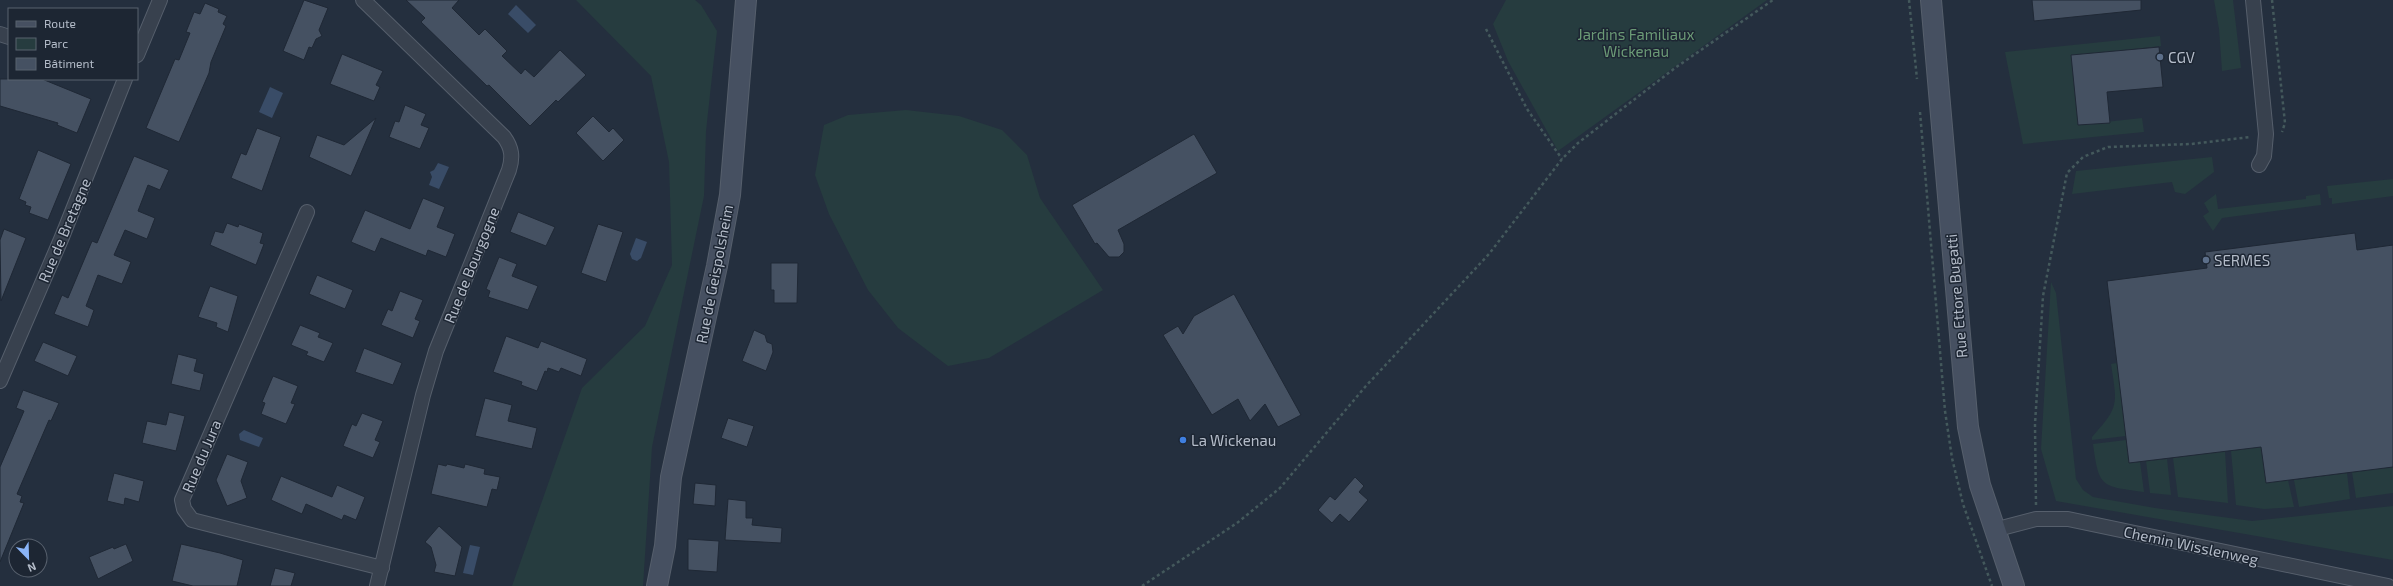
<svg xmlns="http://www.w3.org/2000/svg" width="2393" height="586" viewBox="0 0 2393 586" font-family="'Exo 2',sans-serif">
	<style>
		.green { fill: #263c3f }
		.water { fill: #394c67 }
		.building { fill: #455162; stroke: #1f2835 }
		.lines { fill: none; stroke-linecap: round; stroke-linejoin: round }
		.minor-casing { stroke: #565f6c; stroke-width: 16 }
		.secondary-casing { stroke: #565f6c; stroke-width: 22 }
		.path { stroke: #44595c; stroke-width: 2.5; stroke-dasharray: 3 3; stroke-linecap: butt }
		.minor { stroke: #38414e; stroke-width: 14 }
		.secondary { stroke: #465061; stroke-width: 20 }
		.service-dot { fill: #5c6f8a; stroke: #1d2633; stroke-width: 1.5 }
		.shop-dot { fill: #3f7fe0; stroke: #1d2633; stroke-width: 1.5 }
		.labels { text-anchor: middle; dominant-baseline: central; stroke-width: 3; stroke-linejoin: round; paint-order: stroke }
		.park-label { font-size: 15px; fill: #6b9a76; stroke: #1d2633 }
		.poi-label { font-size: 15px; fill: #b4bcc9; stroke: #1d2633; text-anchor: start }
		.street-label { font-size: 15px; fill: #b4bcc9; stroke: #1d2633 }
	</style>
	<rect width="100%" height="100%" fill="#242f3e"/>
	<path class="green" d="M576 0H695L701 5 717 31 706 131 704 196 652 447 643 586H512L582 388 645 326 672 265 669 162 651 76Z
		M1506 0H1767L1558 151 1508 61 1493 24Z
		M2214 0H2233L2241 68 2222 71 2219 29Z
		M2160 36 2161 46 2071 56 2078 125 2142 118 2144 132 2023 144 2005 52Z
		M906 110 959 116 1002 130 1027 155 1040 198 1103 290 989 358 948 366 898 328 868 290 829 214 815 175 824 125 848 115Z
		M2212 157 2214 172 2185 194 2175 192 2172 182 2072 194 2076 171Z
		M2393 179V196L2332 204V198H2329L2327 186Z
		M2216 194 2218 209 2306 199V196L2320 194 2321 205 2222 218 2213 231 2203 216 2209 212 2204 203Z
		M2051 282 2056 293 2076 479 2083 490 2093 497 2155 508 2252 521 2393 506V560L2056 501 2041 449Z
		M2117 363 2126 436 2092 440V437C2120 406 2117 404 2111 364Z
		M2126 440 2129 463 2140 462 2144 492C2101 486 2099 488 2093 444Z
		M2261 447 2266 483 2288 480 2294 507 2264 509 2236 505 2231 451Z
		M2225 451 2228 503 2178 497 2173 458Z
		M2167 459 2171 495 2150 493 2146 461Z
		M2393 467V493L2356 498 2352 472Z
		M2347 473 2350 499 2299 507 2294 480Z"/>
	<path class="water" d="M516 5 536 25 528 33 508 14Z
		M270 87 283 93 272 118 259 112Z
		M438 163 449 167 439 189 429 185 432 177 430 172 434 170Z
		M636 238 647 242 641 258 637 261 632 259 630 254Z
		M244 430 263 438 259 447 240 440 239 434Z
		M470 545 480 547 473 575 463 573Z"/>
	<path class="building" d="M304 0 328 8 319 30 322 36 316 39 312 48 309 47 304 60 283 51Z
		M406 0H459L452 8 479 35 485 29 507 51 502 56 521 74 525 69 534 77 560 50 586 75 558 102 556 100 530 126 489 85 487 86 421 22 425 18Z
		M2032 0H2141V10L2034 21Z
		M205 3 219 9 218 12 227 16 223 24 226 26 211 62 209 73 179 142 146 128 175 59 179 60 190 33 186 32 194 12 200 14Z
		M2159 47 2163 87 2107 92 2110 123 2078 125 2071 55Z
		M342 54 383 71 376 85 380 87 374 101 330 84Z
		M0 79H42L91 99 77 133 57 125 58 123 0 106Z
		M405 105 426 114 421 125 429 128 420 149 389 137 395 121 399 122Z
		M593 116 609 132 613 128 624 140 603 161 576 133Z
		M376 118 351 176 309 157 317 135 344 145Z
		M257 128 281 137 262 191 231 178 241 153 246 155Z
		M1194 134 1217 173 1118 230 1124 244V252L1119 257H1109L1097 243 1095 244 1072 205Z
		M38 150 71 164 48 220 29 213 31 207 25 205 26 202 19 199Z
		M134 156 169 170 160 190 148 185 138 211 155 218 147 239 125 230 114 255 131 262 122 284 98 275 86 306 94 310 88 327 54 314 62 295 68 298 92 241 97 243Z
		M423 198 445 207 437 227 455 234 446 257 428 250 426 256 381 238 375 252 351 242 365 210 410 229Z
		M518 212 555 227 546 246 510 232Z
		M227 223 238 227 239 224 263 233 260 243 264 244 256 265 210 245 215 231 223 233Z
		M598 224 623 232 606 282 581 273Z
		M4 229 26 238 1 301 0 240Z
		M2355 233 2357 250 2393 245V467L2266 483 2261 447 2129 463 2107 281 2207 268 2205 252Z
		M499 257 517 264 512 276 538 286 528 310 488 297 490 291 486 289Z
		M771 263H798L797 303H774V290H771Z
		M317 275 353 290 345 309 309 294Z
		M210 286 238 296 228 332 216 327 217 323 198 317Z
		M400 291 423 300 415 319 420 321 413 338 381 325 388 309 392 311Z
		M1234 294 1301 415 1278 427 1265 404 1250 421 1238 399 1212 415 1163 335 1178 326 1183 334 1194 316Z
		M300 325 320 333 318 337 333 343 324 362 306 355 308 352 291 345Z
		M754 330 765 335 767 342 772 344 773 352 766 371 742 361Z
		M506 336 538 348 541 341 587 359 581 376 561 368 559 372 548 368 547 372 545 371 537 391 521 385 522 382 493 372Z
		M43 342 77 356 68 376 34 361Z
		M364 348 402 363 393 385 355 372Z
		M178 354 197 359 194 371 204 374 200 391 171 384Z
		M273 376 298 386 291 403 295 404 286 424 261 414 265 403 262 402Z
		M23 390 59 403 51 421 49 420 17 494 22 496 20 502 24 503 0 562V467L24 411 16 408Z
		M485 398 512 405 508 421 537 428 532 449 475 436Z
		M169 412 185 416 176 451 142 443 147 421 166 425Z
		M362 413 383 421 375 440 380 442 373 458 343 446 352 424 356 426Z
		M728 418 754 426 747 447 721 438Z
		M227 454 248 462 241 481 247 498 227 506 216 480Z
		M438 464 446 466 447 464 464 468 465 464 485 469 484 474 500 477 497 490 492 489 487 507 431 494Z
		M114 473 144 481 139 502 125 498 124 505 107 501Z
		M281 476 332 497 337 485 365 497 356 520 344 515 342 520 306 504 302 514 271 500Z
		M1355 477 1364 486 1359 492 1368 500 1349 522 1340 514 1332 523 1318 510 1330 496 1335 500Z
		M695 483 716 485 715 506 693 504Z
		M728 499 746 501V518H753L752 525 782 528 781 543 725 540Z
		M439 526 462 547 455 576 434 572 436 565 431 547 425 542Z
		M688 539 719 541 717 572 688 570Z
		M126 544 133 561 98 579 89 557 113 547 114 549Z
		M181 544 220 553 243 560 237 586H193L172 581Z
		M275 568 295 573 291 586H270Z"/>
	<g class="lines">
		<defs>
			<path id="minor" d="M363 0 504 137C512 148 513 157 509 170L436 351 423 395 377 586
				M2253 0 2266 134 2264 156 2259 165
				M0 34 9 37
				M137 55 160 0
				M307 212 182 500 184 509 192 520 382 568
				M0 381 62 237 125 79
				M1994 530 2036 519H2068L2388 586"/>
			<path id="secondary" d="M1931 0 1968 427 1980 485 2014 586
				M657 586 665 546 671 477 717 266 730 195 746 0"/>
		</defs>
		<use href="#minor" class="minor-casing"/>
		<use href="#secondary" class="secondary-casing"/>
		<path class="path" d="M1909 0 1917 79
			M2272 0 2285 123 2282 132
			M1486 29 1527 109 1562 159
			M1920 112 1945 411 1952 458 1963 504 1992 586
			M2036 505 2035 424 2043 296 2067 173 2083 157 2108 147 2191 144 2250 137
			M1142 586 1237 523 1280 488 1365 387 1489 254 1562 159 1578 143 1675 68 1773 0"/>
		<use href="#minor" class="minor"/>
		<use href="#secondary" class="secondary"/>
	</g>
	<g class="service-dot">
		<circle cx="2160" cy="57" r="4"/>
		<circle cx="2206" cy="260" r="4"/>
	</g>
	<circle class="shop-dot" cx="1183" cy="440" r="4"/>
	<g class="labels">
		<g class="park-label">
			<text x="1636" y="34">Jardins Familiaux<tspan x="1636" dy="17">Wickenau</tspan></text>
		</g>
		<g class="poi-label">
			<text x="2168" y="57">CGV</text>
			<text x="2214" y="260">SERMES</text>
			<text x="1191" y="440">La Wickenau</text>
		</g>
		<g class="street-label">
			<text transform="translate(64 230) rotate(-67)">Rue de Bretagne</text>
			<text transform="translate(471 265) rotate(-68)">Rue de Bourgogne</text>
			<text transform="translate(714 274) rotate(-79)">Rue de Geispolsheim</text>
			<text transform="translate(1956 296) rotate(-95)">Rue Ettore Bugatti</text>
			<text transform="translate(201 456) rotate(-67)">Rue du Jura</text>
			<text transform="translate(2191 545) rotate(12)">Chemin Wisslenweg</text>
		</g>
	</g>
	<rect x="8" y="8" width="130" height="72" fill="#1d2633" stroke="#59626f"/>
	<rect x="16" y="21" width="20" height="6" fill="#465061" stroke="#59626f"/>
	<text x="44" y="28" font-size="12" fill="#b4bcc9">Route</text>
	<rect x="16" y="38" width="20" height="12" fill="#263c3f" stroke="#59626f"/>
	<text x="44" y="48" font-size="12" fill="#b4bcc9">Parc</text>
	<rect x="16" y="58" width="20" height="12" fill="#455162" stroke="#59626f"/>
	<text x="44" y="68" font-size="12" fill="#b4bcc9">Bâtiment</text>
	<g transform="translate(28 558) rotate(157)"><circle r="19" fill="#1d2633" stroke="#59626f"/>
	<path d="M0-3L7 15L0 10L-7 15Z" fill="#8ab4f8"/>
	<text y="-6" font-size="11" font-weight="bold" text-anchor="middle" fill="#b4bcc9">N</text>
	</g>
</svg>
